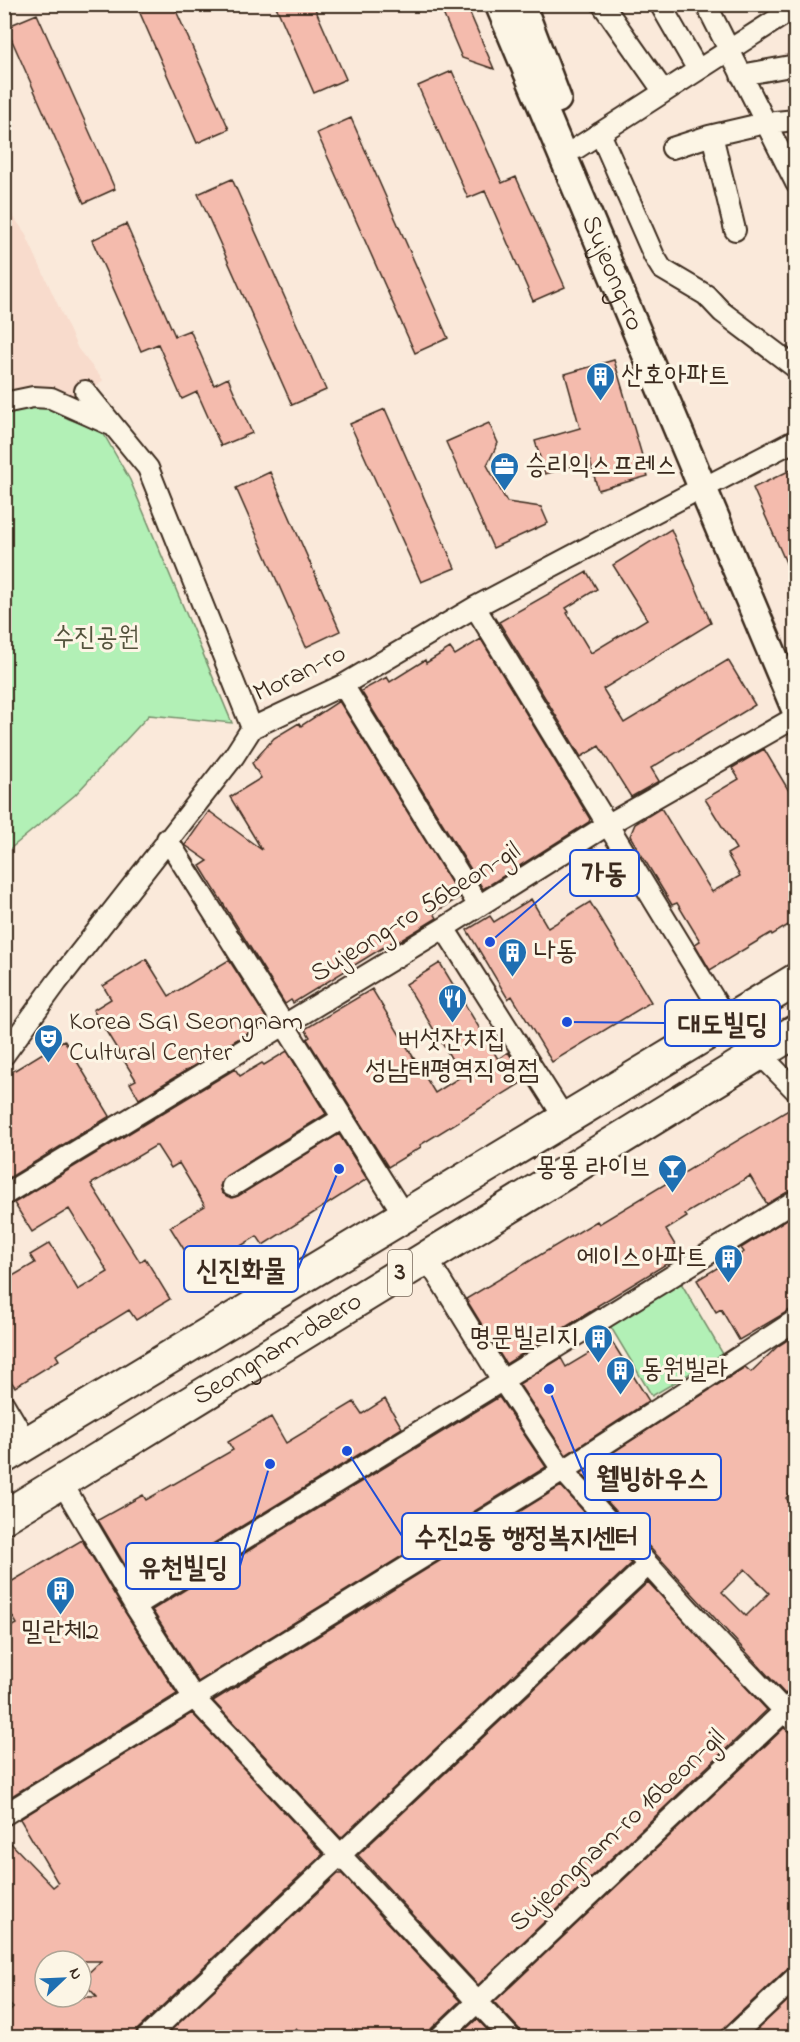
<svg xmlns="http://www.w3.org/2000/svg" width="800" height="2042" viewBox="0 0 800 2042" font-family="'Indie Flower','Poor Story',sans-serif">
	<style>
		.built { fill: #f8dbcc }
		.green { fill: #b2f0b6; stroke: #768d6a; stroke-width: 1.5 }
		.building { fill: #f4bbad; stroke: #3b2a1e; stroke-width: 1.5; fill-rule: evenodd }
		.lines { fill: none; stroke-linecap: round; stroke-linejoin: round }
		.minor-casing { stroke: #3b2a1e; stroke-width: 24 }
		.secondary-casing { stroke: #3b2a1e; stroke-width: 32 }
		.primary-casing { stroke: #3b2a1e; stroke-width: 36 }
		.minor { stroke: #fcf5e5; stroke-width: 20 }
		.secondary { stroke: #fcf5e5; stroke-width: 27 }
		.primary { stroke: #fcf5e5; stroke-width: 32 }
		.labels { text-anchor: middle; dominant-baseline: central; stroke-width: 6; stroke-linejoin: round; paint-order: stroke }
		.shield { fill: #fcf5e5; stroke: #75675a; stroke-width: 1.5 }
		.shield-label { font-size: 26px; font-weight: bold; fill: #3b2a1e }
		.street-label { font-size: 27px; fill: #3b2a1e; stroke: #fcf5e5 }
		.poi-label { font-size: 27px; fill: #3b2a1e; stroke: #fcf5e5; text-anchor: start }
		.park-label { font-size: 27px; fill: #53523c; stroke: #fcf5e5 }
		.leader { fill: none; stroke: #1d4ed8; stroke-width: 2 }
		.callout-dot { fill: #1d4ed8; stroke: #fcf5e5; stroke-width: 2 }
		.callout { fill: #fcf5e5; stroke: #1d4ed8; stroke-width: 2 }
		.callout-label { font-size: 28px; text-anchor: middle; font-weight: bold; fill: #3b2a1e }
	</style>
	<rect width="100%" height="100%" fill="#fae9da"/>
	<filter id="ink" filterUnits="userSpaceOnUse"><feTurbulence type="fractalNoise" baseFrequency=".0167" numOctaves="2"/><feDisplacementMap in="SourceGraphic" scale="12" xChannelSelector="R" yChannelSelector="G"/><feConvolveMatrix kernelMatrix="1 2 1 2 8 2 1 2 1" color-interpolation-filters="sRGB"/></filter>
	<g filter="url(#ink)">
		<path class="built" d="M4 203 25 233 78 349 103 380 81 403 5 392Z"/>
		<path class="green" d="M30 407 48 408 69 419 102 431 130 480 232 723 149 715 75 795 5 853V411Z
			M681 1283 723 1354 652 1396 609 1324Z"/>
		<path class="building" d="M136 4H173L229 129 197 143Z
			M275 4H313L346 79 314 93Z
			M439 4H466L494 69 462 58Z
			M37 14 115 189 84 203 6 27Z
			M452 71 502 183 516 177 565 287 533 301 485 191 468 198 418 86Z
			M351 118 448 338 415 353 317 133Z
			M232 179 326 390 292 405 198 194Z
			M126 224 175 336 190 330 214 385 228 378 252 433 221 446 197 392 182 399 158 344 141 351 92 240Z
			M614 360 648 476 598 490 590 461 545 474 535 441 580 428 565 374Z
			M385 409 455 568 421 582 350 424Z
			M489 423 498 443 487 465 507 502 541 507 548 523 493 548 446 442Z
			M795 468V583L753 488Z
			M270 472 340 631 306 647 236 488Z
			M671 529 711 623 603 689 624 723 728 660 755 705 651 768 659 781 631 797 599 746 581 757 499 622 587 572 597 589 566 608 569 612 567 613 591 653 647 619 613 565Z
			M481 639 590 819 589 822 483 889 361 691 387 677 390 682 425 660 426 663 450 648 455 655Z
			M339 701 460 897 434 913 437 918 398 942 397 939 293 1003 291 1000 285 1004 200 866 208 861 185 845 209 811 262 850 230 797 261 778 252 763 274 738 299 723 301 726Z
			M764 749 795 801V921L772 935 771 933 710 970 695 944 700 941 677 903 672 905 630 836 635 824 661 808 712 892 740 876 727 854 736 849 705 799 739 779 732 768Z
			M531 899 548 928 590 902 651 1002 552 1062 512 996 508 999 467 930 490 916 494 922Z
			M146 959 169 996 229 960 267 1019 263 1021 264 1023 139 1099 130 1083 136 1080 93 1010 111 999 103 986Z
			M440 963 498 1059 508 1052 526 1080 420 1145 421 1147 388 1167 307 1039 310 1037 305 1029 372 989 435 1093 462 1076 406 984Z
			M64 1040 110 1116 4 1181V1088L10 1073Z
			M287 1051 326 1114 226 1176 220 1186 222 1193 232 1198 238 1196 339 1134 367 1179 263 1245 257 1236 198 1272 170 1227 205 1206 179 1163 171 1168 157 1146H155L91 1184 140 1262 145 1258 170 1299 136 1320 129 1310 56 1355 59 1360 15 1387 4 1371V1281L35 1263 30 1255 50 1243 78 1290 108 1272 69 1209 32 1232 14 1203 235 1069 240 1076 262 1063 264 1065Z
			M795 1106V1188L767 1204 750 1176 685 1214 687 1217 666 1230 681 1255 597 1306 598 1307 506 1364 466 1299 597 1221 599 1224Z
			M795 1214V1307L739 1340 721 1309 716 1312 697 1280 744 1252 741 1248Z
			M795 1335V1489L786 1498 795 1508V1688L785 1694 581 1473 745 1367 751 1372 778 1346ZM745 1569 769 1593 746 1616 722 1592Z
			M611 1340 649 1401 566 1455 519 1384 561 1358 566 1367Z
			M499 1397 546 1467 198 1682 152 1610Z
			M385 1399 402 1428 139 1589 98 1520 143 1495 146 1500 233 1450 228 1442 271 1417 286 1443 354 1402 362 1414Z
			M561 1486 631 1564 341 1838 213 1701Z
			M82 1540 125 1612 177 1694 7 1799 4 1794V1631L17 1624 4 1602V1586Z
			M648 1582 767 1710 478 1985 358 1855Z
			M192 1713 323 1854 138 2029 134 2037H4V2017L13 2008 4 1999V1836L53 1887 58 1883 20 1819ZM45 1961H101L81 1980 97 1997H45Z
			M784 1728 795 1736V1965L788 1968 723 2029 719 2037H523L520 2030 494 2002Z
			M338 1874H342L460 2001 431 2029 427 2037H306L296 2028 286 2037H164Z
			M795 1994V2037H749Z
			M477 2019 494 2037H457Z"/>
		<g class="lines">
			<defs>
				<path id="minor" d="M602 4 664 92
					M660 4 698 70
					M706 4 796 183
					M741 75 796 65
					M600 133 654 256 662 269 706 295 722 312 796 368
					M709 136 765 123 796 120
					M577 148 796 7
					M672 148 709 136 714 143 735 230
					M85 391 148 468 252 728
					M4 403 33 397 51 398 109 424
					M715 482 796 440
					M475 607 728 1022
					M343 685 479 906
					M167 839 404 1215
					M444 928 565 1119
					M759 1053 796 1091
					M4 1055 57 982 234 756 252 728 343 685 475 607 701 488
					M232 1186 343 1118
					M4 1195 444 928 607 825 796 717
					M426 1257 502 1380 563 1471 714 1637 796 1723
					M4 1404 27 1443
					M62 1483 135 1606 194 1698 511 2038
					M135 1606 796 1200
					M4 1815 563 1471 796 1320
					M146 2038 648 1565
					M439 2038 796 1700
					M731 2038 796 1977"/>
				<g id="secondary">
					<path id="s1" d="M499 4 796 710"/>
					<path d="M521 4 557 99"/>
				</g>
				<g id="primary">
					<path d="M4 1457 796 980"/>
					<path id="s2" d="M4 1517 796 1031"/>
				</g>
			</defs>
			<use href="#minor" class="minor-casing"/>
			<use href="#secondary" class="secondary-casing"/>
			<use href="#primary" class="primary-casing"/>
			<use href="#minor" class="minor"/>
			<use href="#secondary" class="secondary"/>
			<use href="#primary" class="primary"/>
		</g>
	</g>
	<defs>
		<symbol id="building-pin" viewBox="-11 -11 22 30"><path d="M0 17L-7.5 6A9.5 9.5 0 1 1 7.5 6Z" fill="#1f6fb2" stroke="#fcf5e5"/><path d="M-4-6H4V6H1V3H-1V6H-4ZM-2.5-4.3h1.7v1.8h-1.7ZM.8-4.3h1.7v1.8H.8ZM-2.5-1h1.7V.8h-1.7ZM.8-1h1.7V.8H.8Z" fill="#fff"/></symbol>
		<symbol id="office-pin" viewBox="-11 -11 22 30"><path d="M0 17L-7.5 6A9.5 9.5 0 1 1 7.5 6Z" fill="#1f6fb2" stroke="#fcf5e5"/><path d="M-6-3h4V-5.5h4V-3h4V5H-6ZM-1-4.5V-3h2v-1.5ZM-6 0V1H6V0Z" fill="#fff"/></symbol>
		<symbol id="restaurant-pin" viewBox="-11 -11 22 30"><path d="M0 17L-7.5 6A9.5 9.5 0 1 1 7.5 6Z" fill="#1f6fb2" stroke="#fcf5e5"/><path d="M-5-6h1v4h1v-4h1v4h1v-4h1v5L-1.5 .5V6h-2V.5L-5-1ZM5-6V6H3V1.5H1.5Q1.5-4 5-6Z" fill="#fff"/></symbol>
		<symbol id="theatre-pin" viewBox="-11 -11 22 30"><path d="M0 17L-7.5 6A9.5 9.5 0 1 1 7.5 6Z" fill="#1f6fb2" stroke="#fcf5e5"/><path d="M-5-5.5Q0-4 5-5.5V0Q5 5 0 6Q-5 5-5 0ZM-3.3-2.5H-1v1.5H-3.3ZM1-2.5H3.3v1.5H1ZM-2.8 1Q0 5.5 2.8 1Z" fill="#fff"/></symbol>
		<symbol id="bar-pin" viewBox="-11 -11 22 30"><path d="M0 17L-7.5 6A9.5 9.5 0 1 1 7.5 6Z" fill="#1f6fb2" stroke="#fcf5e5"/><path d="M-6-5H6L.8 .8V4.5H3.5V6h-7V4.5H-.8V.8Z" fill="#fff"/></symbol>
	</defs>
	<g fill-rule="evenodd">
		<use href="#building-pin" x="584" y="360" width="33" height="45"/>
		<use href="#office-pin" x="488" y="450" width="33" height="45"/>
		<use href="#building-pin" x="496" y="936" width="33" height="45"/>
		<use href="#restaurant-pin" x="436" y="982" width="33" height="45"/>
		<use href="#theatre-pin" x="32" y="1022" width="33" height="45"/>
		<use href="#bar-pin" x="656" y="1152" width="33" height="45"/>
		<use href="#building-pin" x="712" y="1242" width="33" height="45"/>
		<use href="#building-pin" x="582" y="1322" width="33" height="45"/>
		<use href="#building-pin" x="604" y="1354" width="33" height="45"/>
		<use href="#building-pin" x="44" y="1574" width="33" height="45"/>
	</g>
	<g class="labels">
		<rect class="shield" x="388" y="1250" width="24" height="46" rx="4.5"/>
		<g class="shield-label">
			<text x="400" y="1273">3</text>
		</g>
		<g class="street-label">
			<text stroke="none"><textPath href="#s1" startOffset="292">Sujeong-ro</textPath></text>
			<text transform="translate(300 674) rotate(-26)">Moran-ro</text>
			<text transform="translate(416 913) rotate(-32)">Sujeong-ro 56beon-gil</text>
			<text stroke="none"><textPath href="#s2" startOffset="321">Seongnam-daero</textPath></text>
			<text transform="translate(618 1831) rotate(-43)">Sujeongnam-ro 16beon-gil</text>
		</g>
		<g class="poi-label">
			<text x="621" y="376">산호아파트</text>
			<text x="525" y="466">승리익스프레스</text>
			<text x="534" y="952">나동</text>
			<text x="69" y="1022">Korea SGI Seongnam<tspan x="69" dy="31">Cultural Center</tspan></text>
			<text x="452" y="1040" text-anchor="middle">버섯잔치집<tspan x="452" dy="31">성남태평역직영점</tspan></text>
			<text x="651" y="1168" text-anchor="end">몽몽 라이브</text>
			<text x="707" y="1258" text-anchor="end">에이스아파트</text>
			<text x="578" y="1338" text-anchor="end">명문빌리지</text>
			<text x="641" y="1370">동원빌라</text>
			<text x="60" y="1632" text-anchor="middle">밀란체2</text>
		</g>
		<g class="park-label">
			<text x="96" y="638">수진공원</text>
		</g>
	</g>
	<path class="leader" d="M490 942L570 873M567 1022L665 1023M339 1169L298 1269M549 1389L585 1477M347 1451L402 1536M270 1464L240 1566"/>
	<g class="callout-dot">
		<circle cx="490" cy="942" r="6"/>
		<circle cx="567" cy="1022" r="6"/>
		<circle cx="339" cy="1169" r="6"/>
		<circle cx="549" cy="1389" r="6"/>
		<circle cx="347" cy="1451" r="6"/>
		<circle cx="270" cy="1464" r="6"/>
	</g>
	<g class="callout">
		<rect x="570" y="850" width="69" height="46" rx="6"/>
		<rect x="665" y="1000" width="115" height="46" rx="6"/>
		<rect x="184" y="1246" width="114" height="46" rx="6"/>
		<rect x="585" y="1454" width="136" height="46" rx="6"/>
		<rect x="402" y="1513" width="248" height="46" rx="6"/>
		<rect x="126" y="1543" width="114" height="46" rx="6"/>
	</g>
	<g class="callout-label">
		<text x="604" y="882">가동</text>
		<text x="723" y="1033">대도빌딩</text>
		<text x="241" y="1279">신진화물</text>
		<text x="653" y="1487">웰빙하우스</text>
		<text x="526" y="1546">수진2동 행정복지센터</text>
		<text x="183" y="1576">유천빌딩</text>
	</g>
	<rect width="800" height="2042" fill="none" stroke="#fcf5e5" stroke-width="24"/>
	<rect x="12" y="12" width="776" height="2018" fill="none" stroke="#3b2a1e" stroke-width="2" filter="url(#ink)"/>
	<g transform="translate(63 1979) rotate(67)"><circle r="28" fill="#fcf5e5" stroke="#afa495" stroke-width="1.5"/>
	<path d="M0-4.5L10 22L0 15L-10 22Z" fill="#1f6fb2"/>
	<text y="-9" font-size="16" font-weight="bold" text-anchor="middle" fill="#3b2a1e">N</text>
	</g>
</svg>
